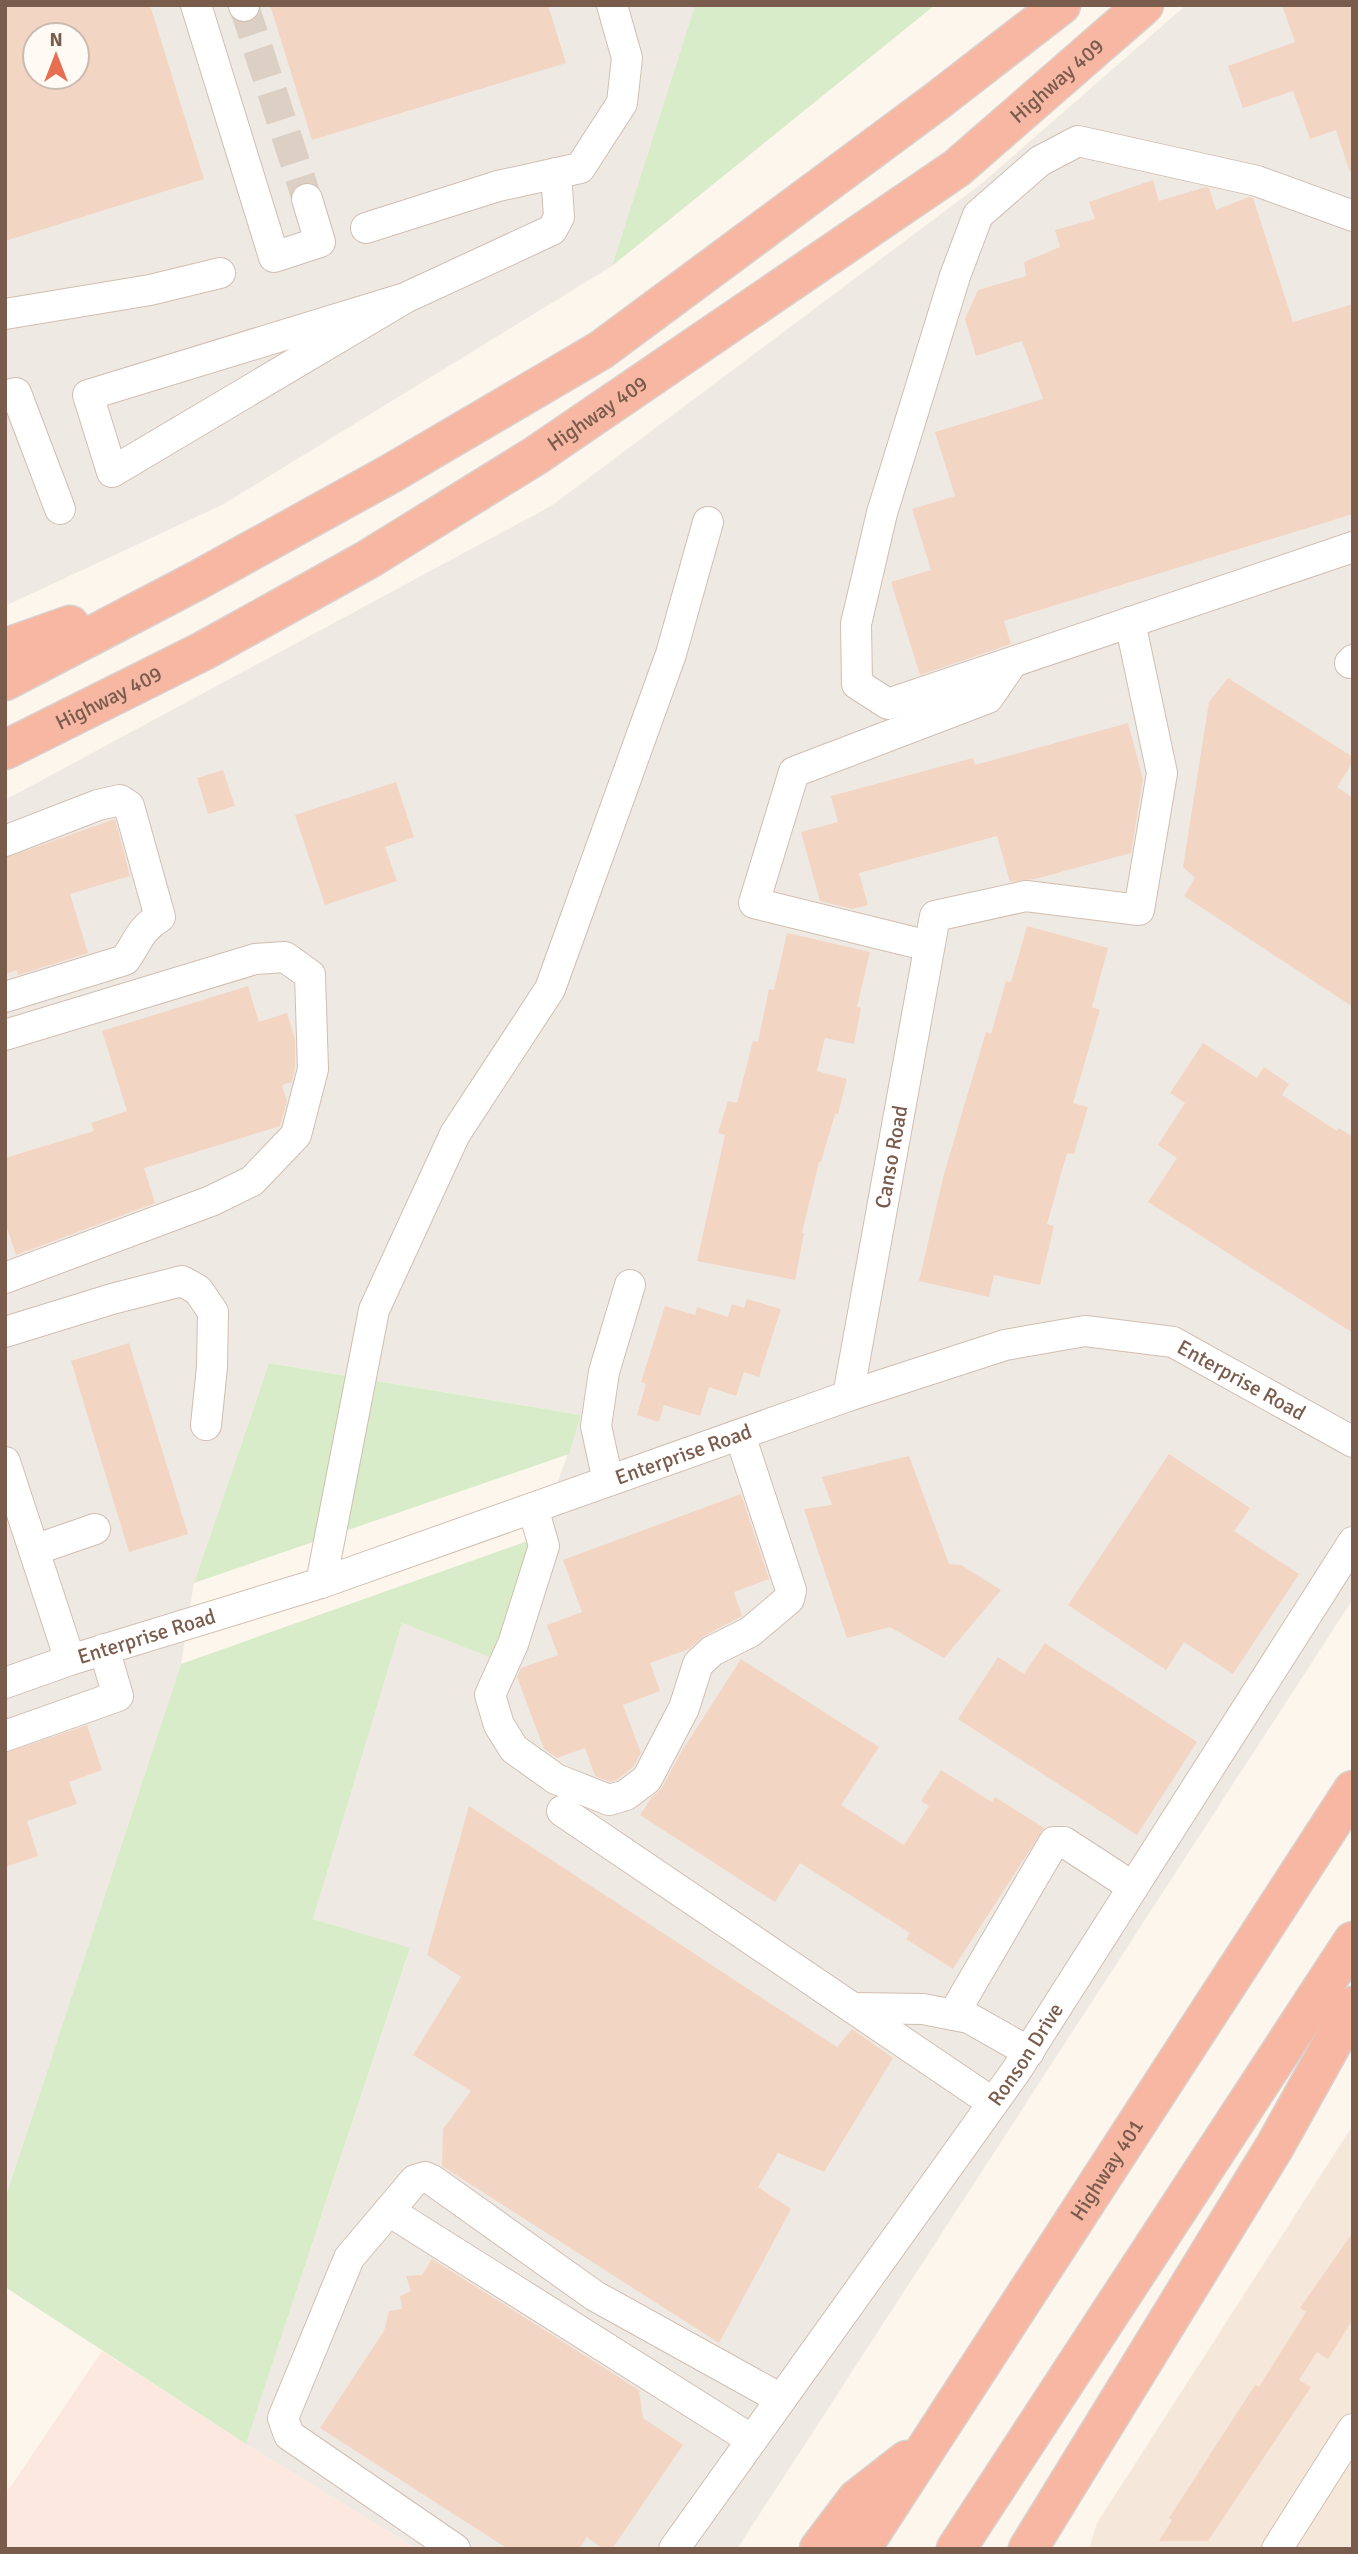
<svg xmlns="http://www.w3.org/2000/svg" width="1358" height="2554" viewBox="0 0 1358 2554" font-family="Signika,sans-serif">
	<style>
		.residential { fill: #f5e8da }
		.commercial { fill: #fde8e0 }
		.industrial { fill: #efe9e4; fill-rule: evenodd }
		.green { fill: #d8ecc9 }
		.building { fill: #f3d5c3; fill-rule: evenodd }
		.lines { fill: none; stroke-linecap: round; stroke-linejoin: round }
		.minor-tunnel { stroke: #dcd0c4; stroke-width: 30; stroke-dasharray: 30 15; stroke-linecap: butt }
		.minor-casing { stroke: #d1beb0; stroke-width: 32 }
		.highway-casing { stroke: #dad1cd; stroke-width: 41 }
		.minor { stroke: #fff; stroke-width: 30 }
		.highway { stroke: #f7b7a3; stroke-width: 38 }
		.labels { text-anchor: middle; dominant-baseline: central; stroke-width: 6; stroke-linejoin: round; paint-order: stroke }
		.street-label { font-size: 21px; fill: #7a5c4d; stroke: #fffaf3 }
	</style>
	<rect width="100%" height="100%" fill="#fdf6ec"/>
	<path class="residential" d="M1353 2125V2549H1089L1097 2523Z"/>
	<path class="commercial" d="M102 2351 246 2444 417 2549H5V2495Z"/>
	<path class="industrial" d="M5 5H695L612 266 224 504 5 606ZM35 35H77V77H35Z
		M1186 5H1353V1599L737 2549H417L246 2444 410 1949 313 1919 402 1623 502 1662 539 1537 581 1415 269 1363 194 1583 181 1664 5 2199V800L551 506 981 184Z"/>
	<path class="green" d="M695 5H935L612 266Z
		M269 1363 581 1415 569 1454 194 1583Z
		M539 1537 502 1662 402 1623 313 1919 410 1948 246 2444 5 2287V2199L181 1664Z"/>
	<path class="building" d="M5 5H150L204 179 5 241ZM35 35H77V77H35Z
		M270 5H548L566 63 312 140Z
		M1282 5H1353V171L1350 172 1336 130 1310 139 1293 91 1243 108 1228 66 1295 42Z
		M1153 180 1159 201 1206 187 1209 188 1216 210 1249 197 1253 198 1293 322 1353 304V514L1004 621 1011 644 920 675 891 582 931 570 912 509 955 496 935 432 1043 399 1022 341 976 356 965 319 978 290 1026 276 1024 262 1060 247 1055 230 1095 219 1089 202Z
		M1228 678 1353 757V762L1337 787 1353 798V1007L1184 896 1195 878 1183 867 1209 702Z
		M1128 723 1143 779 1131 853 1035 879 1010 882 997 836 859 873 868 905 852 909 820 901 801 832 838 822 831 796 973 758 975 765Z
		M223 770 235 806 208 814 197 778Z
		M396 782 414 837 385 847 397 881 325 905 295 815Z
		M115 819 130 876 70 894 88 953 18 975 17 970 5 974V858Z
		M1027 926 1108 948 1092 1007 1100 1010 1073 1103 1088 1107 1074 1154 1067 1153 1047 1224 1054 1226 1040 1285 994 1275 989 1297 919 1281 944 1174 986 1032 991 1034 1006 981 1011 982Z
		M787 933 870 952 857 1007 861 1008 854 1044 825 1038 817 1071 847 1079 838 1114H835L821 1162H819L802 1233H804L795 1280 697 1261 725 1135 718 1133 728 1101 737 1103 753 1041 758 1042 769 989 774 990Z
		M248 986 259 1022 287 1013 295 1039V1067L292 1082 282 1085 287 1101 280 1126 144 1168 155 1203 16 1255 5 1222V1158L94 1131 91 1123 127 1111 102 1031Z
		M1203 1043 1257 1078 1264 1067 1289 1084 1282 1095 1337 1131 1339 1128 1353 1137V1333L1148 1202 1177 1158 1158 1145 1185 1103 1170 1093Z
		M747 1299 781 1309 759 1377 744 1372 736 1396 709 1387 700 1416 664 1405 659 1422 637 1415 646 1384 641 1382 665 1306 695 1315 697 1307 728 1317 732 1304 744 1308Z
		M129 1343 188 1534 129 1552 71 1361Z
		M1169 1454 1250 1508 1234 1531 1299 1574 1233 1674 1184 1642 1166 1670 1068 1605Z
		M909 1456 949 1564 961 1565 1001 1590 944 1658 890 1627 847 1638 804 1509 832 1505 822 1477Z
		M741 1494 769 1579 734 1592 742 1616 740 1617 704 1636 689 1649 650 1663 660 1691 623 1705 641 1753 633 1767 618 1779 610 1782 595 1776 585 1748 557 1758 544 1749 517 1677 521 1668 558 1655 547 1625 582 1612 563 1560Z
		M1045 1643 1197 1742 1137 1835 958 1719 998 1657 1024 1674Z
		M741 1659 879 1747 841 1805 904 1845 929 1806 921 1801 941 1770 992 1802 995 1797 1044 1828 953 1969 906 1939 910 1933 800 1863 775 1902 640 1815 652 1797 662 1788 680 1754Z
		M87 1725 102 1770 69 1782 77 1804 27 1821 38 1856 5 1867V1753Z
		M469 1806 837 2047 852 2029 893 2058 824 2172 778 2153 758 2187 791 2209 719 2343 442 2166 443 2129 471 2091 413 2055 461 1977 427 1955Z
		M1353 2232V2319L1340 2340 1328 2359 1317 2352 1299 2380 1311 2387 1208 2541H1159L1172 2520 1169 2518 1255 2385 1259 2387 1306 2312 1300 2308Z
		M432 2259 639 2390 643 2418 683 2445 612 2549H603L587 2537 579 2549H508L320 2428 384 2331 389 2311 402 2309 400 2296 411 2291 406 2276 422 2275Z"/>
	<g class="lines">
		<path class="minor-tunnel" d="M244 6 307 199"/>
		<defs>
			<g id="minor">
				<path d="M196 5 274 257 320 242 307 199"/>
				<path d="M244 5V6"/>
				<path d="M1353 216 1257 181 1078 141 1040 161 978 215 955 276 882 513 856 624 857 684 888 704 1353 547"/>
				<path d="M366 228 498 186 580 168 622 103 627 58 612 5"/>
				<path d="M405 298 112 472 88 395 405 298 552 230 559 217 556 173"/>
				<path d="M5 314 150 290 220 273"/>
				<path d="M5 396 16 393 60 509"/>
				<path d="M1350 663 1353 660"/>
				<path d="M5 841 98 805 120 800 129 806 160 917C139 930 138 942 125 960L5 997"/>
				<path d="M929 946 754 903 794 772 988 698 1012 663"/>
				<path d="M5 1035 255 959 285 957 310 975 313 1069 296 1135 252 1181 211 1201 5 1278"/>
				<path d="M5 1332 112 1299 182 1281 198 1290 213 1312 212 1367 206 1425"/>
				<path id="s1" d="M848 1396 935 916 1026 896 1139 910 1162 773 1130 622"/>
				<path d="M5 1462 70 1660"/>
				<path d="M608 1481 596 1426 604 1372 630 1285"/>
				<path d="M533 1508 544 1546 513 1644 490 1695 499 1725 514 1749 556 1779 609 1800 626 1795 647 1779 684 1708 698 1664 712 1651 750 1632 789 1599 791 1590 740 1435"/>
				<path d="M34 1550 95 1529"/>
				<path d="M321 1583 374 1310 455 1134 550 989 671 654 708 522"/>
				<path id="s2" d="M5 1683 70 1660 321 1583 848 1396 1005 1345 1085 1331 1173 1342 1353 1442"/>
				<path d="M5 1736 118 1696 104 1649"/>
				<path d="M562 1811 993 2103"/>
				<path d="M853 2008 923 2009 969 2018 1029 2052"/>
				<path d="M953 2015 1054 1842H1064L1133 1887"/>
				<path d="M389 2211 752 2440"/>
				<path d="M455 2549 289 2435 283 2418 349 2258 415 2180 425 2177 432 2180 595 2296 781 2399"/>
				<path id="s3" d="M674 2549 1016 2071 1353 1542"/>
				<path d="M1277 2549 1353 2429"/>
			</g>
			<g id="highway">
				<path d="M5 648 70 625"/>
				<path d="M5 681 198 580 390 474 601 350 937 101 1061 5"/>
				<path id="s4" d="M5 750 203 651 367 560 535 456 957 168 1144 5"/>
				<path d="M819 2549 857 2499 907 2460"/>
				<path id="s5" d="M861 2549 1353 1790"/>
				<path d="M956 2549 1353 1941"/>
				<path d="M1028 2549 1275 2146 1353 2006"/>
			</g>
		</defs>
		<use href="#minor" class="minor-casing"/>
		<use href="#highway" class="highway-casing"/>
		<use href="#minor" class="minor"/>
		<use href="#highway" class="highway"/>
	</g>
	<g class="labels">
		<g class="street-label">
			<text stroke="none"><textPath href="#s4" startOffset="1250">Highway 409</textPath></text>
			<text stroke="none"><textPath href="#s4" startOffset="682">Highway 409</textPath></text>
			<text stroke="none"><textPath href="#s4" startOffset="116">Highway 409</textPath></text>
			<text stroke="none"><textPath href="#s1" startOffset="243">Canso Road</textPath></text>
			<text stroke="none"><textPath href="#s2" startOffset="1304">Enterprise Road</textPath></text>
			<text stroke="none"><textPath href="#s2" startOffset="716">Enterprise Road</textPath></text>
			<text stroke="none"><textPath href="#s2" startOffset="149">Enterprise Road</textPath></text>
			<text stroke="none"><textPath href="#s3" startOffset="607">Ronson Drive</textPath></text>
			<text stroke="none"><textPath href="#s5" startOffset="452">Highway 401</textPath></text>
		</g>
	</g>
	<rect width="1358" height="2554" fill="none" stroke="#7a5c4d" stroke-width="14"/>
	<g transform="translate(56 56)"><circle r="33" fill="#fffaf3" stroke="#cabbb1" stroke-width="2"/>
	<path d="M0-5L12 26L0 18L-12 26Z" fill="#e76f51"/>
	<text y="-10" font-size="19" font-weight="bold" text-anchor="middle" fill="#7a5c4d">N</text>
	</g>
</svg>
